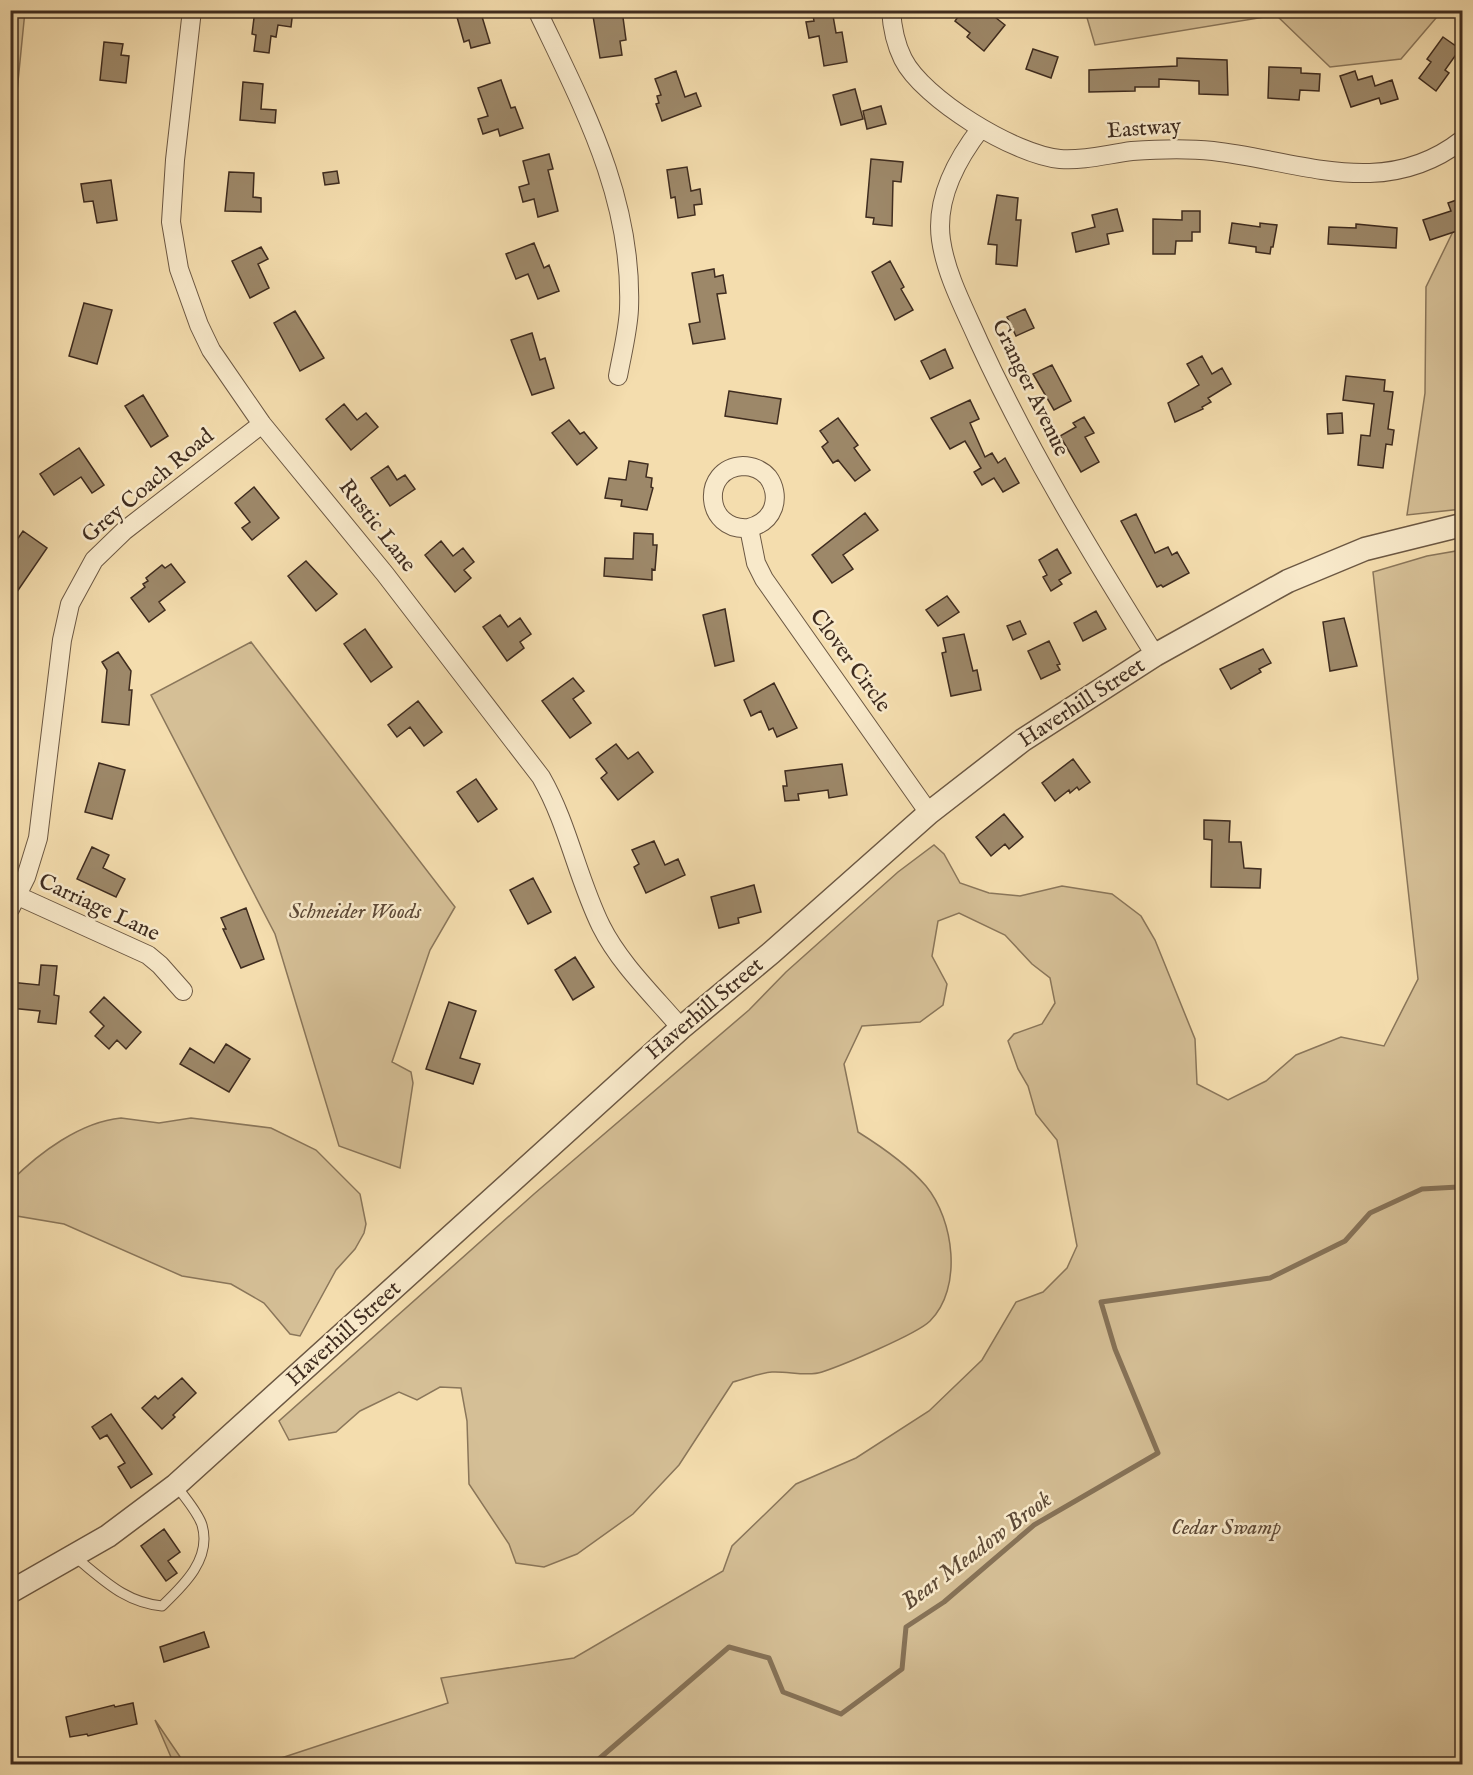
<svg xmlns="http://www.w3.org/2000/svg" width="1473" height="1775" viewBox="0 0 1473 1775" font-family="'IM FELL English',serif">
	<style>
		.green { fill: #d5bf96; stroke: #8a765a; stroke-width: 1.5 }
		.lines { fill: none; stroke-linecap: round; stroke-linejoin: round }
		.stream { stroke: #867257; stroke-width: 5 }
		.building { fill: #9d8869; stroke: #3f2c1f; stroke-width: 1.5 }
		.service-casing { stroke: #6c5843; stroke-width: 11 }
		.minor-casing { stroke: #6c5843; stroke-width: 20 }
		.tertiary-casing { stroke: #6c5843; stroke-width: 25 }
		.service { stroke: #f8e9ca; stroke-width: 9 }
		.minor { stroke: #f8e9ca; stroke-width: 18 }
		.tertiary { stroke: #f8e9ca; stroke-width: 22 }
		.labels { text-anchor: middle; dominant-baseline: central; stroke-width: 5; stroke-linejoin: round; paint-order: stroke }
		.street-label { font-size: 22px; fill: #3f2c1f; stroke: #f8e9ca }
		.park-label { font-size: 22px; font-style: italic; fill: #5d4937; stroke: #f8e9ca }
		.water-label { font-size: 24px; font-style: italic; fill: #5d4936; stroke: #f8e9ca }
	</style>
	<rect width="100%" height="100%" fill="#f4ddae"/>
	<filter id="stains"><feTurbulence type="fractalNoise" baseFrequency=".00333" numOctaves="4"/><feColorMatrix values="0 0 0 0 .2 0 0 0 0 .09 0 0 0 0 .02 0 0 0 .5 -.17"/></filter>
	<radialGradient id="worn" r=".72"><stop offset=".6" stop-color="#630" stop-opacity="0"/><stop offset="1" stop-color="#630" stop-opacity=".3"/></radialGradient>
	<path class="green" d="M11 10 25 11 11 152 10 11Z
		M1085 11V10L1442 11 1401 59 1330 67 1276 15 1095 45Z
		M1462 213V509L1407 515 1425 393 1426 287Z
		M1462 550V1764H263L448 1703 441 1678 574 1658 723 1571 732 1546 796 1484 856 1458 929 1411 982 1360 1016 1302 1043 1292 1067 1268 1077 1246 1057 1140 1036 1114 1028 1086 1018 1069 1008 1041 1014 1034 1042 1024 1055 1003 1050 978 1032 964 1005 935 959 913 938 921 932 956 947 984 943 1005 920 1022 862 1026 844 1064 858 1132C882 1147 907 1164 926 1186 954 1220 963 1288 930 1321 917 1334 843 1365 822 1372 808 1377 788 1371 772 1372 759 1373 745 1379 733 1382L679 1465 633 1514 577 1554 544 1567 516 1563 509 1544 469 1484 467 1421 461 1388 440 1387 417 1400 399 1392 360 1411 336 1432 289 1440 279 1421 534 1194 749 1010 786 972 898 872 934 845 944 854 960 883 989 893 1020 896 1062 886 1112 894 1141 916 1155 940 1195 1039 1197 1084 1228 1100 1266 1081 1296 1055 1341 1037 1384 1046 1418 979 1373 572 1427 556Z
		M251 642 455 907 430 950 392 1062 411 1072 413 1083 400 1168 339 1146 275 934 151 695Z
		M121 1118 159 1123 191 1118 271 1128 316 1150 360 1194 366 1224 364 1233 355 1249 336 1270 300 1336 290 1334 264 1303 231 1284 182 1276 64 1224 11 1215V1181C39 1153 80 1122 121 1118Z
		M155 1720 185 1764H174Z"/>
	<g class="lines">
		<path class="stream" d="M593 1764 729 1647 769 1658 783 1692 841 1714 902 1669 906 1627 944 1602 1034 1525 1158 1453 1115 1349 1101 1302 1270 1278 1345 1241 1370 1213 1422 1189 1458 1187 1462 1184"/>
	</g>
	<path class="building" d="M255 10H293L291 27 278 25 276 37 271 36 269 53 254 51 256 35 252 34Z
		M455 10H480L490 43 471 48 469 40 464 42Z
		M592 10H622L626 40 620 41 622 55 600 58Z
		M812 10H832L836 33 842 32 847 62 824 66 819 36 809 38 806 22 814 21Z
		M963 10H986L1005 25 984 51 967 37 970 33 955 21Z
		M1443 37 1460 49 1445 70 1449 73 1436 91 1419 78 1431 62 1427 59Z
		M104 42 123 44 121 55 129 56 126 83 100 80Z
		M1033 49 1058 57 1051 78 1026 69Z
		M1177 58 1227 60 1228 95 1199 94V81L1159 79V87H1135V91L1089 92V70L1177 66Z
		M1269 67 1301 68V73L1320 74 1319 91 1300 90 1299 100 1268 98Z
		M676 71 685 97 696 93 701 106 662 121 656 104 659 103 657 96 661 95 655 79Z
		M1355 71 1358 80 1372 76 1375 86 1392 80 1398 99 1381 104 1379 98 1351 107 1340 76Z
		M501 80 511 108 515 107 523 128 500 136 498 129 483 134 478 119 488 116 478 88Z
		M243 82 263 84 261 109 276 110 275 123 240 120Z
		M855 89 863 119 841 125 833 95Z
		M881 106 886 124 867 129 863 111Z
		M549 154 553 169 548 170 558 211 538 217 534 199 523 202 519 187 529 184 523 161Z
		M871 159 903 162 901 182 893 181 892 226 873 224 874 218 866 217Z
		M687 167 691 191 700 189 702 204 694 205 695 215 678 218 675 197 671 198 667 170Z
		M337 171 339 183 325 185 323 173Z
		M229 172 254 173 253 197 261 198V212L225 211Z
		M111 180 117 220 97 223 93 201 84 202 81 184Z
		M997 195 1018 198 1016 220H1021L1017 266 996 264 997 245 988 244Z
		M1462 198V239H1460L1457 231 1430 240 1423 220 1451 211 1448 203Z
		M1117 209 1123 231 1107 234 1109 244 1076 252 1072 233 1095 227 1092 215Z
		M1182 211H1200V232H1192V241H1176L1175 254H1153V219L1182 220Z
		M1232 223 1260 227V223L1277 225 1273 247H1271L1270 254 1256 252V247L1229 243Z
		M1356 224 1397 228 1396 248 1328 244 1329 227 1356 228Z
		M534 243 544 268 549 265 559 291 538 299 528 274 516 279 506 254Z
		M261 247 268 259 258 264 269 288 250 298 232 261Z
		M890 261 904 287 901 289 913 310 895 320 872 272Z
		M714 269 715 277 723 275 726 293 717 294 725 339 693 344 689 324 700 322 692 273Z
		M84 303 112 310 97 364 69 356Z
		M1025 309 1034 328 1016 336 1007 317Z
		M295 311 324 358 300 371 274 323Z
		M532 333 540 360 545 358 554 388 532 395 511 340Z
		M945 349 953 368 930 379 921 361Z
		M1202 356 1212 374 1222 368 1231 384 1208 398 1211 402 1202 407 1203 409 1175 422 1168 403 1199 385 1187 364Z
		M1052 365 1071 401 1054 410 1033 374Z
		M1346 376 1385 380 1384 391 1393 392 1388 429 1394 430 1392 445 1386 444 1383 468 1358 465 1361 435 1370 436 1374 404 1343 400Z
		M729 391 781 399 777 424 725 416Z
		M143 395 168 436 151 447 125 406Z
		M970 400 979 419 970 423 985 457 992 453 998 463 1005 458 1019 483 1003 492 994 478 982 485 974 472 981 468 965 441 950 449 931 418Z
		M344 404 357 420 366 413 378 427 351 450 326 419Z
		M1342 413 1343 433 1328 434 1327 414Z
		M1084 417 1094 433 1085 437 1099 462 1081 472 1060 436 1076 427 1073 423Z
		M838 418 858 445 854 448 870 470 855 481 838 460 833 463 822 447 828 442 820 431Z
		M569 420 580 434 584 432 597 448 577 465 552 433Z
		M79 448 104 485 92 493 81 477 54 495 40 474Z
		M629 461 648 464 646 477 652 478 651 487 653 488 647 510 621 506 622 500 605 498 609 478 626 480Z
		M388 466 397 480 405 475 415 489 390 506 371 478Z
		M254 487 279 518 252 540 242 528 250 522 235 503Z
		M865 513 878 530 843 555 853 569 832 583 812 555Z
		M1136 514 1155 553 1168 547 1172 555 1177 552 1189 573 1163 587 1161 585 1157 587 1121 521Z
		M23 531 47 548 10 602V550Z
		M634 533 653 534V545H657L655 570 652 569V580L604 576 605 558 633 559Z
		M441 541 453 556 463 548 474 562 464 570 471 578 455 592 425 555Z
		M1057 549 1071 573 1059 580 1062 584 1051 591 1043 577 1047 575 1039 560Z
		M306 561 337 594 316 611 288 576Z
		M171 564 185 582 159 602 165 610 149 622 131 598 145 587 143 584 148 581 146 578 162 565 165 568Z
		M947 596 959 612 938 626 926 610Z
		M725 609 734 661 715 666 703 615Z
		M1096 611 1106 629 1083 641 1074 623Z
		M500 615 508 627 520 618 531 634 520 642 524 648 507 661 483 627Z
		M1344 618 1357 666 1330 671 1323 622Z
		M1020 621 1026 634 1013 640 1007 626Z
		M365 629 392 667 371 682 344 644Z
		M964 634 973 671 977 670 981 690 951 696 942 653 946 652 943 638Z
		M1049 641 1060 664 1057 665 1060 670 1041 679 1028 651Z
		M1263 649 1271 663 1259 669 1261 672 1231 689 1220 669Z
		M118 652 131 671 129 690H132L129 725 102 722 107 670 102 662Z
		M573 678 584 691 573 699 591 723 570 738 542 701Z
		M774 683 797 728 777 737 773 728 769 730 761 711 751 716 744 700Z
		M418 701 442 732 424 746 410 727 397 737 388 725Z
		M616 744 628 759 638 752 653 772 618 800 601 778 607 773 596 759Z
		M1073 759 1090 782 1079 790 1077 787 1070 793 1069 790 1055 801 1042 783Z
		M99 763 125 770 112 819 85 812Z
		M842 764 847 795 829 798 828 790 798 794 799 800 785 801 783 786H787L785 771Z
		M476 779 497 809 478 822 457 792Z
		M1004 814 1023 837 1009 849 1005 844 991 856 976 837Z
		M1204 820 1230 821 1229 842H1241L1244 868 1261 869 1260 888 1211 887 1212 840 1204 839Z
		M654 841 665 865 678 859 685 875 646 893 634 867 639 864 632 850Z
		M92 847 109 855 103 868 125 879 116 897 77 879Z
		M533 878 551 912 528 924 510 890Z
		M754 885 761 912 738 918 739 923 719 928 711 897Z
		M246 908 264 959 241 968 223 929H226L221 918Z
		M575 957 594 987 573 1000 555 970Z
		M41 965 57 966 54 995 59 996 56 1024 38 1022 40 1011 10 1008V982L39 985Z
		M104 997 141 1032 126 1049 117 1040 109 1049 95 1036 104 1026 90 1012Z
		M449 1002 476 1011 460 1058 480 1064 473 1084 426 1069Z
		M226 1044 250 1059 229 1092 180 1064 190 1048 214 1063Z
		M182 1378 196 1393 173 1415 175 1417 162 1429 142 1408 155 1396 158 1399Z
		M111 1414 152 1474 131 1488 118 1467 125 1463 107 1435 100 1439 92 1427Z
		M164 1529 180 1552 168 1561 177 1573 166 1581 141 1546Z
		M204 1632 209 1647 164 1662 160 1647Z
		M133 1703 137 1724 88 1736 87 1734 70 1737 66 1717 114 1705 115 1707Z"/>
	<g class="lines">
		<defs>
			<path id="service" d="M75 1557C104 1580 124 1602 162 1606 183 1586 212 1559 202 1525 198 1512 184 1497 176 1485"/>
			<path id="minor" d="M192 10 175 160 171 222 179 269 199 325 211 350 262 424 385 574 541 777C568 824 577 877 601 926 620 964 654 996 681 1028
				M537 10C583 107 633 198 629 309 628 331 622 354 618 376
				M891 10C892 26 896 45 903 59 923 99 1015 155 1060 159 1084 161 1108 154 1132 151 1158 149 1187 148 1213 151 1300 161 1384 201 1462 140
				M981 128C957 159 935 198 941 240 946 275 965 310 979 342 1029 451 1091 553 1155 655
				M749 528C704 532 700 468 743 466 752 466 762 470 768 477 774 485 777 497 773 508 769 519 760 525 749 528L756 563 764 579 929 813
				M18 896 148 955 160 965 183 991
				M10 909 26 877 38 838 62 640 70 604 94 560 124 531 262 424"/>
			<path id="tertiary" d="M10 1592 108 1536 176 1485 681 1028 771 953 929 813 1023 740 1155 655 1288 581 1365 549 1462 525"/>
		</defs>
		<use href="#service" class="service-casing"/>
		<use href="#minor" class="minor-casing"/>
		<use href="#tertiary" class="tertiary-casing"/>
		<use href="#service" class="service"/>
		<use href="#minor" class="minor"/>
		<use href="#tertiary" class="tertiary"/>
	</g>
	<g class="labels">
		<g class="street-label">
			<text transform="translate(1144 129) rotate(-4)">Eastway</text>
			<text transform="translate(1030 388) rotate(64)">Granger Avenue</text>
			<text transform="translate(148 486) rotate(-40)">Grey Coach Road</text>
			<text transform="translate(377 526) rotate(52)">Rustic Lane</text>
			<text transform="translate(850 661) rotate(54)">Clover Circle</text>
			<text transform="translate(1082 703) rotate(-33)">Haverhill Street</text>
			<text transform="translate(99 908) rotate(25)">Carriage Lane</text>
			<text transform="translate(705 1009) rotate(-40)">Haverhill Street</text>
			<text transform="translate(344 1334) rotate(-42)">Haverhill Street</text>
		</g>
		<g class="park-label">
			<text x="355" y="912">Schneider Woods</text>
			<text x="1226" y="1528">Cedar Swamp</text>
		</g>
		<g class="water-label">
			<text transform="translate(977 1551) rotate(-37)">Bear Meadow Brook</text>
		</g>
	</g>
	<rect width="1473" height="1775" fill="none" stroke="#f4ddae" stroke-width="36"/>
	<rect x="12" y="12" width="1449" height="1751" fill="none" stroke="#3f2c1f" stroke-width="3"/>
	<rect x="18" y="18" width="1437" height="1739" fill="none" stroke="#3f2c1f" stroke-width="1.5"/>
	<rect width="100%" height="100%" filter="url(#stains)"/>
	<rect width="100%" height="100%" fill="url(#worn)"/>
</svg>
